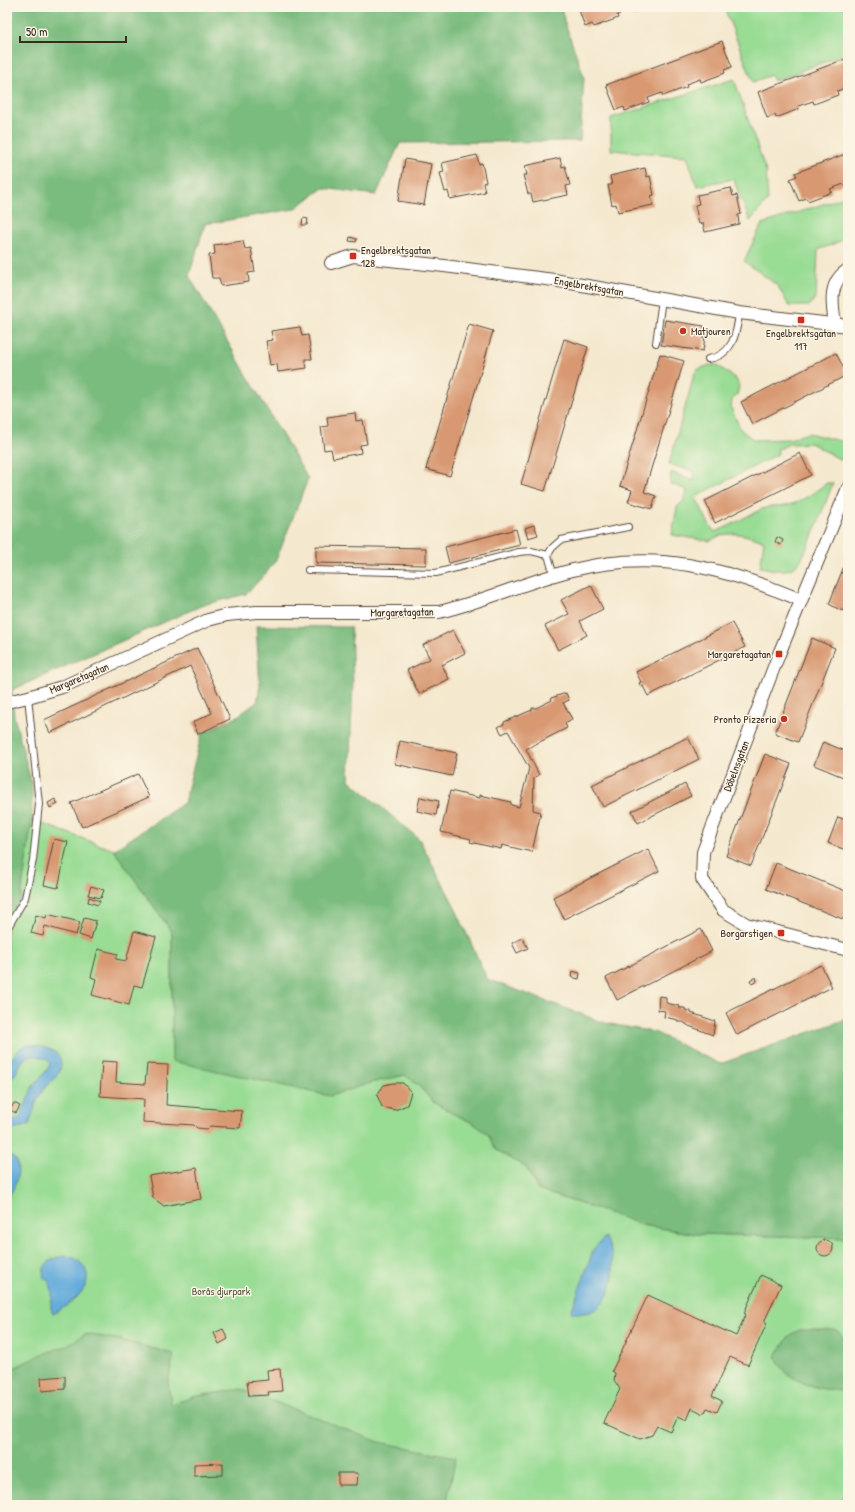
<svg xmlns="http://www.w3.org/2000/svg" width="855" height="1512" viewBox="0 0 855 1512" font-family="'Patrick Hand',sans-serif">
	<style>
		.green { fill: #99dc94; stroke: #6a8359 }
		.forest { fill: #7abc7e; stroke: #5a734e }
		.water { fill: #64acdb; stroke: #506b7c }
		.building { fill: #d89972 }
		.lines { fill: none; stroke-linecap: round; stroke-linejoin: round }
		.lane-casing { stroke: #574638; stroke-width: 8 }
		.street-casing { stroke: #574638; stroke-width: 14 }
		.lane { stroke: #fff; stroke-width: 6 }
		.street { stroke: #fff; stroke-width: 12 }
		.poi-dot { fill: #c8321e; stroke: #fcf5e5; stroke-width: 1.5 }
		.labels { text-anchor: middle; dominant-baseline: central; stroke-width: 3; stroke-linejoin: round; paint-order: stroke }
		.poi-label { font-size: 11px; fill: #3b2a1e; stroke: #fcf5e5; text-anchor: end }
		.street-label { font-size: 11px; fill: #3b2a1e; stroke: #fcf5e5 }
		.park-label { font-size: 11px; fill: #52563c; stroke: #fcf5e5 }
	</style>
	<rect width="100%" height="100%" fill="#fcf5e5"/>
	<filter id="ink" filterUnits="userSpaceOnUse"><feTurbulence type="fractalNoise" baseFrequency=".025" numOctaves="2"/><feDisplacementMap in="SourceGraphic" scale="8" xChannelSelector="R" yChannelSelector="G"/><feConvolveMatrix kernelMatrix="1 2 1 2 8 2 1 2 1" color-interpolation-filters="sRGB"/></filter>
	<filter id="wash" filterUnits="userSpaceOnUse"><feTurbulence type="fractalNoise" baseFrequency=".012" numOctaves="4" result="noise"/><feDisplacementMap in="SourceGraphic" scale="16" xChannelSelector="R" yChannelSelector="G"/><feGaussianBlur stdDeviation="0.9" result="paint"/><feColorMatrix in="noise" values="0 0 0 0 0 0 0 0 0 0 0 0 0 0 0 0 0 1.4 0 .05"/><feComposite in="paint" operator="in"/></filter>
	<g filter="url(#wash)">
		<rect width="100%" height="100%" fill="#f4e8ce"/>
		<path class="green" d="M724 7H845L848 16V53L774 81 771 75 753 82Z
			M734 79 766 171 768 200 750 221 733 179 697 186 687 156 611 150V118Z
			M848 196V238L818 250 816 297 809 306H789L778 286 744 261 762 224Z
			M709 365H717L736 379 739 386 737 395 732 400 731 408 741 430 754 440 790 439 808 433 848 443V453L843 459H839L811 443 793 444 791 443 777 450 778 454 699 495 696 498 710 526 715 532C732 526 746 516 762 509 772 505 780 508 789 505 802 502 816 491 827 483H833C827 498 806 558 796 566 786 574 772 569 760 567L764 541C742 534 730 529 709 541L672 535 677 507 684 500 687 490 670 484 671 472 693 481 695 472 669 464 694 375 697 370Z
			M32 820 114 850 172 932V1061L374 1082 405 1075 419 1086 433 1102 450 1112 473 1123 488 1134 495 1149 527 1168 538 1190 624 1218 642 1225 696 1234 848 1238V1493L837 1505H7V920L20 902Z"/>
		<path class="forest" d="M7 7H562L564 20 584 77 580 141 400 143 376 195 323 188 294 209 205 224 189 276 308 479 277 558 267 572 246 594 203 605 12 690 14 716 32 785V820L20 902 7 920Z
			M256 626 351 627 353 684 349 780 419 839 454 905 487 979 605 1023 654 1032 720 1064 847 1019 848 1238 696 1234 642 1225 624 1218 538 1190 527 1168 495 1149 488 1134 473 1123 450 1112 433 1102 419 1086 405 1075 374 1082 330 1096 172 1061V932L114 850 184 803 202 733 235 718 257 702 260 685Z
			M799 1330H837L848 1343V1391C822 1391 785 1384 776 1356L789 1336Z
			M85 1334 117 1339 174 1354 168 1382 171 1404 197 1396 241 1389 379 1442 456 1457 446 1505H7V1360L14 1368 42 1354 66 1346Z"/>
		<path class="water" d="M30 1045C47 1046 69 1053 58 1074 54 1080 47 1084 43 1090 36 1099 33 1114 29 1125L13 1130 7 1129V1122L20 1118 33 1086 47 1070 50 1064 47 1059C16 1047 25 1071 7 1082V1063L22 1047Z
			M7 1153 17 1161C20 1176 15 1187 7 1200Z
			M605 1237C618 1257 617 1302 590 1312 584 1314 577 1313 571 1312L594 1248Z
			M66 1256C74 1257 79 1260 84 1267 97 1287 68 1306 53 1314 49 1307 52 1303 52 1296 53 1290 50 1285 48 1280L44 1279C40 1263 53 1257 66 1256Z"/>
		<g id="blocks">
			<path class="building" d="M578 7H648L632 13 631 10 617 15 618 18 594 27 592 24 585 27Z
				M722 41 732 67 724 70 725 73 701 82 700 79 686 84 687 87 663 96 662 93 648 98 649 102 625 111 624 107 616 110 606 85Z
				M848 58V87L837 91 838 95 814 104 813 101 798 106 799 109 776 118 775 115 767 118 758 92Z
				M848 153V186L846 187 844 184 830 189 832 192 808 201 806 198 799 201 790 179 797 176 795 173Z
				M477 155 479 164 482 163 486 182 483 183 485 192 450 199 448 191 445 192 440 173 444 172 442 163Z
				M560 158 562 167 565 166 570 185 566 186 568 195 533 202 531 194H528L523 175H527L525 166Z
				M405 159 431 164 424 205 398 201Z
				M645 168 647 177 650 176 654 195 651 196 653 205 618 212 616 204 612 205 608 185H612L610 176Z
				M731 188 733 196 737 195 741 214 738 215 739 224 705 232 703 223 699 224 695 205 699 204 697 195Z
				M303 218 308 219 307 225H302Z
				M350 237 357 239 356 242 349 241Z
				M243 241 245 249 251 248 255 272 248 273 249 282 221 286 219 278H212L209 255 215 254 214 245Z
				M665 320 704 326 702 337H705L703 351 661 345Z
				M469 324 493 331 450 476 426 469Z
				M300 327 302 336 308 335 312 359H305L307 368 278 372 277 364 270 365 266 341 273 340 271 331Z
				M564 339 588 347 545 491 521 484Z
				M836 353 847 375 752 424 741 402Z
				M660 354 684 361 644 492 656 496 652 509 628 502 632 490 620 486Z
				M355 413 356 421 363 420 367 444 360 445 361 453 333 458 331 449 324 450 321 427 328 426 327 417Z
				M800 453 811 475 715 523 705 501Z
				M534 525 538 535 528 538 525 528Z
				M516 529 520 545 449 563 445 547Z
				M777 537 783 540 781 545 775 542Z
				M316 546 426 548V565L316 563Z
				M848 556V611L840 610 829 604Z
				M591 585 603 609 580 621 587 635 558 650 545 626 569 614 561 600Z
				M732 623 745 647 648 696 643 686 641 687 639 683 641 682 636 672Z
				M453 630 465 653 442 665 449 679 419 694 407 670 430 659 423 645Z
				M812 638 835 648 798 742 775 733Z
				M197 648 230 719 198 734 193 722 212 713 190 666 50 733 44 720Z
				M566 693 569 700 563 703 572 719 565 723 567 728 526 749 539 775 534 778 533 810 541 812 532 852 502 845 501 849 470 842 471 839 441 832 450 791 480 798V795L511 802V805L519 807 529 768 508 731 502 734 498 727 504 724V722L532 710V708H536L552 700 551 698Z
				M688 737 699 759 603 807 592 785Z
				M400 741 457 753 452 776 395 764Z
				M823 742 848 752V779L814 765Z
				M765 754 791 764 751 866 726 856Z
				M138 774 149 797 82 827 71 803Z
				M685 784 691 796 638 823 632 811Z
				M420 797 439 801 436 815 417 811Z
				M55 799 58 804 50 808 48 803Z
				M838 817 848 821V851L828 843Z
				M54 839 68 842 58 888 44 885Z
				M648 849 659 871 564 919 553 897Z
				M776 863 848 892V921L766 889Z
				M91 886 104 890 101 898 88 895Z
				M89 897 100 901 98 905 88 902Z
				M47 914 80 922 76 935 45 926 43 936 31 933 36 915 46 918Z
				M84 918 96 921 91 939 79 935Z
				M701 929 712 951 617 1000 606 978Z
				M134 931 156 937 142 987 134 985 129 1005 92 995 96 979 91 977 98 949 118 954 116 959 126 961Z
				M522 938 528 948 517 953 512 943Z
				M821 965 832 987 737 1035 726 1013Z
				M572 971 580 973 579 979 571 977Z
				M756 977 757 981 752 984 750 980Z
				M659 996 666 997V1003L679 1006V1008H685V1010L691 1011V1013L715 1021 713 1035 689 1026 683 1022H678V1020L664 1017 665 1011 658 1010Z
				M102 1061 117 1062 116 1082 145 1084 147 1064 168 1065 166 1105 242 1111 240 1128 210 1126 207 1129 197 1128 194 1125 143 1122 144 1099 100 1096Z
				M393 1083H403L411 1092 407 1105 395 1110 382 1107 377 1095 384 1085Z
				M14 1103 20 1106 16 1113 10 1110Z
				M196 1168 201 1199 164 1206 153 1198 149 1176Z
				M817 1248a8 8 0 1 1 16 0a8 8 0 1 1-16 0Z
				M761 1275 781 1285 764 1322 767 1323 748 1365 730 1357 712 1396 722 1401 717 1412 707 1408 704 1414 692 1408 687 1420 678 1416 671 1432 657 1426 652 1435 640 1439 604 1423 620 1389 614 1380 615 1373 612 1371 648 1295 736 1336 746 1314 744 1313Z
				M223 1329 228 1339 219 1344 214 1333Z
				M280 1369 282 1391 268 1392 269 1395 249 1396 247 1382 268 1380 267 1370Z
				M65 1376V1389L42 1391 41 1378Z
				M223 1463V1475L194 1476V1464Z
				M338 1473H358L357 1485H338Z"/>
		</g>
	</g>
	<g filter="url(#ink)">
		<use href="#blocks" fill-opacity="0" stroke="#574638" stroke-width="1"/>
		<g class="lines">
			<defs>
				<path id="lane" d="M656 343 662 299
					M708 359C732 356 737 334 739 313
					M548 555 552 548 561 540 628 527
					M308 570 436 573 519 552 531 551 548 555 554 576
					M7 929 25 898 33 860 39 804 28 697"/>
				<path id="street" d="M331 263 353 256 436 265 554 280 739 313 848 326
					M835 324C832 304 828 282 848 270
					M848 488 779 654 703 852 702 879 723 910 746 924 848 950
					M7 702 28 697 62 687 208 620 227 615 256 612H439C485 601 528 581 573 570 656 549 724 568 801 600"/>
			</defs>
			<use href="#lane" class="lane-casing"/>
			<use href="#street" class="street-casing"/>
			<use href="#lane" class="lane"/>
			<use href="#street" class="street"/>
		</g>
	</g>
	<g class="poi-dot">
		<rect x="349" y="252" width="8" height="8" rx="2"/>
		<rect x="797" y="316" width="8" height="8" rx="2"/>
		<circle cx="683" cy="331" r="4"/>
		<rect x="775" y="650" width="8" height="8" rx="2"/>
		<circle cx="784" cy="719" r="4"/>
		<rect x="777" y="929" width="8" height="8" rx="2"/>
	</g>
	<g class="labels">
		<g class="poi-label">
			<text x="361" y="250" text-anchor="start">Engelbrektsgatan<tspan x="361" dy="13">128</tspan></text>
			<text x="691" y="331" text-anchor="start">Matjouren</text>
			<text x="801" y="333" text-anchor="middle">Engelbrektsgatan<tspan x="801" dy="13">117</tspan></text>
			<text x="771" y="654">Margaretagatan</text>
			<text x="776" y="719">Pronto Pizzeria</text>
			<text x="773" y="933">Borgarstigen</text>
		</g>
		<g class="street-label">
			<text transform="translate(589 286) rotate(10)">Engelbrektsgatan</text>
			<text transform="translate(402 612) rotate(-1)">Margaretagatan</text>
			<text transform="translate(79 678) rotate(-23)">Margaretagatan</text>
			<text transform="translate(736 766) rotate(-69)">Döbelnsgatan</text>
		</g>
		<g class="park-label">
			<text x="221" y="1291">Borås djurpark</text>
		</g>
	</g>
	<rect width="855" height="1512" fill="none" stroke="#fcf5e5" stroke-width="24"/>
	<path d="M20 36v6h106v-6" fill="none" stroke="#3b2a1e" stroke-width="2"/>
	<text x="26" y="36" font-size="12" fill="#3b2a1e" stroke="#fcf5e5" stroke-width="3" paint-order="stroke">50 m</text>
</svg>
